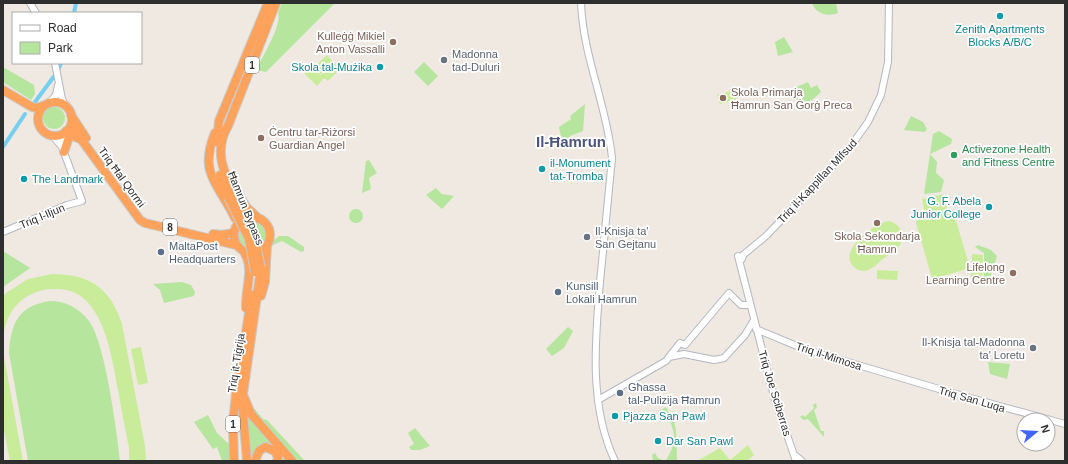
<svg xmlns="http://www.w3.org/2000/svg" width="1068" height="464" viewBox="0 0 1068 464" font-family="Helvetica,sans-serif">
	<style>
		.green { fill: #b6e59e }
		.pitch { fill: #c9ec9a }
		.lines { fill: none; stroke-linecap: round; stroke-linejoin: round }
		.canal { stroke: #75cff0; stroke-width: 4 }
		.secondary-casing { stroke: #b4b7c1; stroke-width: 8 }
		.highway-casing { stroke: #c9c9c9; stroke-width: 10 }
		.secondary { stroke: #fff; stroke-width: 6 }
		.highway { stroke: #ffa35c; stroke-width: 8 }
		.highway-bridge-casing { stroke: #c9c9c9; stroke-width: 10; stroke-linecap: butt }
		.highway-bridge { stroke: #ffa35c; stroke-width: 8 }
		.culture-dot { fill: #0f9aa8; stroke: #fff; stroke-width: 1.5 }
		.education-dot { fill: #8d6e63; stroke: #fff; stroke-width: 1.5 }
		.worship-dot { fill: #6b7280; stroke: #fff; stroke-width: 1.5 }
		.leisure-dot { fill: #2e9e5b; stroke: #fff; stroke-width: 1.5 }
		.service-dot { fill: #5c6f8a; stroke: #fff; stroke-width: 1.5 }
		.labels { text-anchor: middle; dominant-baseline: central; stroke-width: 3.5; stroke-linejoin: round; paint-order: stroke }
		.shield { fill: #fff; stroke: #6d6d6d; stroke-width: 1 }
		.shield-label { font-size: 10px; font-weight: bold; fill: #2e2e2e }
		.culture-label { font-size: 11px; fill: #0d838f; stroke: #fff; text-anchor: start }
		.education-label { font-size: 11px; fill: #785e54; stroke: #fff; text-anchor: end }
		.worship-label { font-size: 11px; fill: #5b616d; stroke: #fff; text-anchor: start }
		.leisure-label { font-size: 11px; fill: #27864d; stroke: #fff; text-anchor: start }
		.street-label { font-size: 11px; fill: #2e2e2e; stroke: #fff }
		.service-label { font-size: 11px; fill: #4e5e75; stroke: #fff; text-anchor: start }
		.district-label { font-size: 15px; font-weight: bold; fill: #4d5680; stroke: #fff }
	</style>
	<rect width="100%" height="100%" fill="#efe9e1"/>
	<path class="green" d="M282 3H335L266 72 256 70C262 57 282 26 278 13Z
		M812 3H836L838 13C827 17 816 14 812 3Z
		M784 37 793 52 778 56 775 42Z
		M424 62 438 76 428 86 414 72Z
		M3 67 34 85 35 94 31 100 3 82Z
		M808 82 811 88 817 85 821 92 812 100 798 106 794 88Z
		M585 104 583 131 570 136 569 140 562 142 559 127 571 119 570 116Z
		M43 118a11 11 0 1 1 22 0a11 11 0 1 1-22 0Z
		M911 116 923 122 927 129 925 132 904 130Z
		M939 131 952 139 951 144 930 154 937 162 936 173 944 180 941 192 924 194 933 134Z
		M369 160 377 173 369 178 371 189 362 193 366 161Z
		M436 188 442 194 454 196 442 209 426 195Z
		M349 216a7 7 0 1 1 14 0a7 7 0 1 1-14 0Z
		M238 234a14 14 0 1 1 28 0a14 14 0 1 1-28 0Z
		M279 236H288L304 247V251L301 252 282 241 273 245 270 251 273 241Z
		M978 245 991 250 997 256 990 278 980 282 984 278V253L975 247Z
		M3 251 30 268 3 287Z
		M182 282 191 285 195 292 194 296 164 303 160 290 153 284Z
		M50 301C66 301 79 308 89 321 105 342 117 432 120 461H28L9 353C11 323 18 306 50 301Z
		M568 327 573 331 564 348 552 356 546 349Z
		M988 362 1010 364 1007 379 990 374Z
		M816 403 817 407 814 410 821 431H824V437L808 419 804 420 800 417 803 415 805 417 814 408 813 405Z
		M252 406 263 419 267 420 305 461H297L251 409Z
		M666 407 671 417 673 416 676 431 677 460 653 461 652 455 655 453 658 458 665 461C668 458 668 456 670 453 678 438 673 427 666 413L659 411Z
		M245 409 290 461H280L270 445 251 461Z
		M208 415 217 433 231 446 232 461H222L217 447 213 449 194 422Z
		M415 428 430 446 420 450H411L409 447 414 444 408 433Z"/>
	<path class="pitch" d="M327 55 333 62 321 74 314 67Z
		M334 62 340 69 328 81 324 78 317 86 304 73 312 66 323 77 321 75Z
		M735 90 737 99 720 104 717 95Z
		M943 194 948 211 952 210 955 217 969 265 968 269 935 278H932L916 223 918 219 926 217 922 199Z
		M889 221C900 224 906 234 900 245 897 250 888 255 883 259 878 263 872 270 865 271 861 271 857 270 854 267 836 251 876 222 889 221Z
		M972 254 983 255 982 277H971Z
		M877 270 898 271 897 280 877 279Z
		M52 274C89 274 110 287 122 324L145 446 146 461H129V448C125 428 121 408 118 389 111 354 103 288 56 289 46 289 39 290 30 295 12 304 3 323 3 343V295L28 279Z
		M141 347 148 383 138 385 131 349Z
		M3 351 23 461H10L3 426Z
		M748 445 754 455 747 461H697L720 448 730 460Z"/>
	<g class="lines">
		<path class="canal" d="M74 13 76 3
			M59 68 61 63
			M35 102 55 75
			M3 147 25 114"/>
		<defs>
			<path id="secondary" d="M30 3 36 13
				M581 3C583 56 607 106 612 158 608 200 604 241 600 282 595 341 589 407 615 461
				M55 63 62 99 65 105
				M50 102 56 95 58 85
				M62 146 63 134
				M3 232 67 205 82 201 62 147 52 135
				M738 256 775 400 796 461
				M739 259H742L743 255 766 236 832 167 851 146 868 122 881 95 888 62 889 3
				M756 329 804 349 949 392 1065 424
				M669 357 684 354 714 360 724 358 745 335 754 320
				M598 400 666 361 680 343 685 345 729 293 741 305H749
				M796 456 802 461"/>
			<path id="highway" d="M3 90 32 107 37 108 45 105
				M38 119a17 17 0 1 1 34 0a17 17 0 1 1-34 0Z
				M71 115 86 138
				M66 131 71 130 78 135 140 220 145 223 236 245
				M215 133C198 174 219 184 235 218
				M217 142 219 121 268 3
				M64 152 69 137 73 136 80 139
				M220 175 228 197
				M236 189 246 207 259 219
				M236 197C224 173 213 151 228 126L276 3
				M234 235a18 18 0 1 1 36 0a18 18 0 1 1-36 0Z
				M213 234 221 235 234 233
				M244 252C255 269 245 288 246 308
				M261 296 265 282 267 245
				M244 397 251 414 292 461
				M237 398V387L252 295
				M234 461 233 423 236 394
				M247 461 242 401 261 268
				M255 461 259 451 265 447 275 451 278 457 277 461"/>
		</defs>
		<use href="#secondary" class="secondary-casing"/>
		<use href="#highway" class="highway-casing"/>
		<use href="#secondary" class="secondary"/>
		<use href="#highway" class="highway"/>
		<defs>
			<path id="highway-bridge" d="M228 197 249 239 255 272
				M236 197 254 235 261 268"/>
		</defs>
		<use href="#highway-bridge" class="highway-bridge-casing"/>
		<use href="#highway-bridge" class="highway-bridge"/>
	</g>
	<g class="culture-dot">
		<circle cx="1000" cy="16" r="4"/>
		<circle cx="380" cy="67" r="4"/>
		<circle cx="542" cy="169" r="4"/>
		<circle cx="24" cy="179" r="4"/>
		<circle cx="989" cy="207" r="4"/>
		<circle cx="615" cy="416" r="4"/>
		<circle cx="658" cy="441" r="4"/>
	</g>
	<g class="education-dot">
		<circle cx="393" cy="42" r="4"/>
		<circle cx="723" cy="98" r="4"/>
		<circle cx="261" cy="138" r="4"/>
		<circle cx="877" cy="223" r="4"/>
		<circle cx="1013" cy="273" r="4"/>
	</g>
	<g class="worship-dot">
		<circle cx="444" cy="60" r="4"/>
		<circle cx="587" cy="237" r="4"/>
		<circle cx="1033" cy="348" r="4"/>
	</g>
	<circle class="leisure-dot" cx="954" cy="155" r="4"/>
	<g class="service-dot">
		<circle cx="161" cy="252" r="4"/>
		<circle cx="558" cy="292" r="4"/>
		<circle cx="620" cy="393" r="4"/>
	</g>
	<g class="labels">
		<g class="shield">
			<rect x="245" y="57" width="14" height="16" rx="3"/>
			<rect x="163" y="219" width="14" height="16" rx="3"/>
			<rect x="226" y="416" width="14" height="16" rx="3"/>
		</g>
		<g class="shield-label">
			<text x="252" y="65">1</text>
			<text x="170" y="227">8</text>
			<text x="233" y="424">1</text>
		</g>
		<g class="culture-label">
			<text x="1000" y="29" text-anchor="middle">Zenith Apartments<tspan x="1000" dy="13">Blocks A/B/C</tspan></text>
			<text x="372" y="67" text-anchor="end">Skola tal-Mużika</text>
			<text x="550" y="163">il-Monument<tspan x="550" dy="13">tat-Tromba</tspan></text>
			<text x="32" y="179">The Landmark</text>
			<text x="981" y="201" text-anchor="end">G. F. Abela<tspan x="981" dy="13">Junior College</tspan></text>
			<text x="623" y="416">Pjazza San Pawl</text>
			<text x="666" y="441">Dar San Pawl</text>
		</g>
		<g class="education-label">
			<text x="385" y="36">Kulleġġ Mikiel<tspan x="385" dy="13">Anton Vassalli</tspan></text>
			<text x="731" y="92" text-anchor="start">Skola Primarja<tspan x="731" dy="13">Ħamrun San Ġorġ Preca</tspan></text>
			<text x="269" y="132" text-anchor="start">Ċentru tar-Riżorsi<tspan x="269" dy="13">Guardian Angel</tspan></text>
			<text x="877" y="236" text-anchor="middle">Skola Sekondarja<tspan x="877" dy="13">Ħamrun</tspan></text>
			<text x="1005" y="267">Lifelong<tspan x="1005" dy="13">Learning Centre</tspan></text>
		</g>
		<g class="worship-label">
			<text x="452" y="54">Madonna<tspan x="452" dy="13">tad-Duluri</tspan></text>
			<text x="595" y="231">Il-Knisja ta'<tspan x="595" dy="13">San Gejtanu</tspan></text>
			<text x="1025" y="342" text-anchor="end">Il-Knisja tal-Madonna<tspan x="1025" dy="13">ta' Loretu</tspan></text>
		</g>
		<g class="leisure-label">
			<text x="962" y="149">Activezone Health<tspan x="962" dy="13">and Fitness Centre</tspan></text>
		</g>
		<g class="street-label">
			<text transform="translate(122 177) rotate(54)">Triq Ħal Qormi</text>
			<text transform="translate(817 181) rotate(-47)">Triq il-Kappillan Mifsud</text>
			<text transform="translate(246 208) rotate(68)">Ħamrun Bypass</text>
			<text transform="translate(42 216) rotate(-23)">Triq l-Iljun</text>
			<text transform="translate(829 356) rotate(18)">Triq il-Mimosa</text>
			<text transform="translate(236 363) rotate(-81)">Triq it-Tiġrija</text>
			<text transform="translate(775 393) rotate(73)">Triq Joe Sciberras</text>
			<text transform="translate(972 399) rotate(16)">Triq San Luqa</text>
		</g>
		<g class="service-label">
			<text x="169" y="246">MaltaPost<tspan x="169" dy="13">Headquarters</tspan></text>
			<text x="566" y="286">Kunsill<tspan x="566" dy="13">Lokali Hamrun</tspan></text>
			<text x="628" y="387">Għassa<tspan x="628" dy="13">tal-Pulizija Ħamrun</tspan></text>
		</g>
		<g class="district-label">
			<text x="571" y="141">Il-Ħamrun</text>
		</g>
	</g>
	<rect width="1068" height="464" fill="none" stroke="#2e2e2e" stroke-width="8"/>
	<rect x="12" y="12" width="130" height="52" fill="#ffffff" stroke="#ababab"/>
	<rect x="20" y="25" width="20" height="6" fill="#ffffff" stroke="#ababab"/>
	<text x="48" y="32" font-size="12" fill="#2e2e2e">Road</text>
	<rect x="20" y="42" width="20" height="12" fill="#b6e59e" stroke="#ababab"/>
	<text x="48" y="52" font-size="12" fill="#2e2e2e">Park</text>
	<g transform="translate(1036 432) rotate(72)"><circle r="19" fill="#ffffff" stroke="#ababab"/>
	<path d="M0-3L7 15L0 10L-7 15Z" fill="#4264fb"/>
	<text y="-6" font-size="11" font-weight="bold" text-anchor="middle" fill="#2e2e2e">N</text>
	</g>
</svg>
